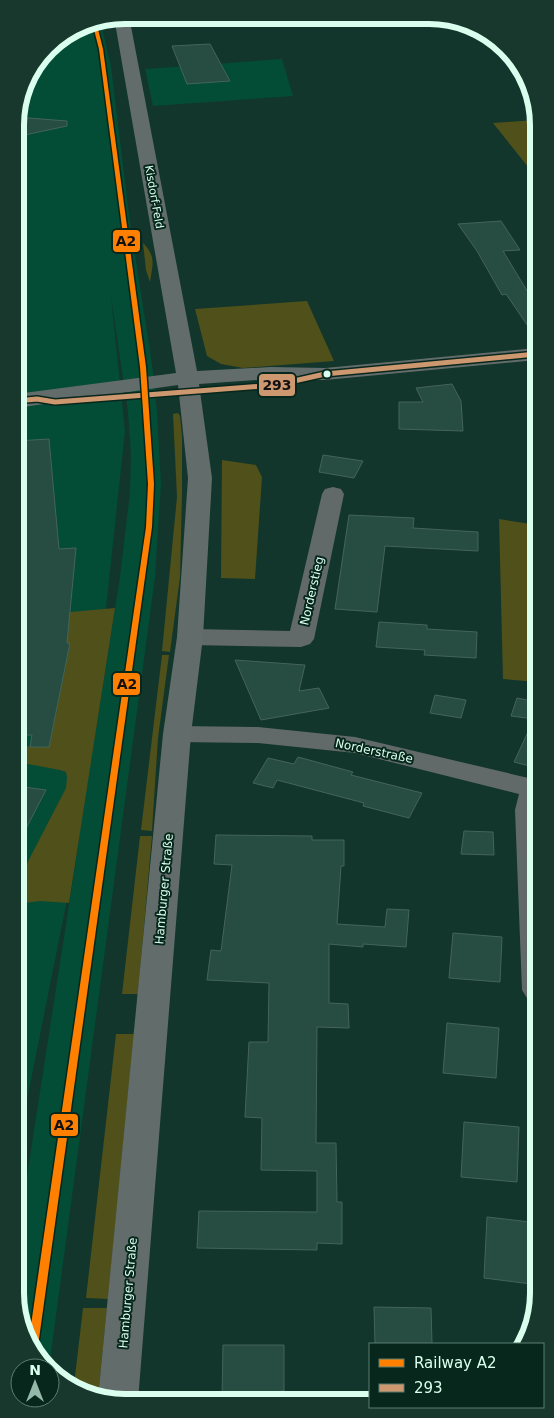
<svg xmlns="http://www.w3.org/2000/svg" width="554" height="1418" viewBox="0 0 554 1418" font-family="'DejaVu Sans',sans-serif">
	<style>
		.built { fill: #034c36; fill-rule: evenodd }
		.green { fill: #4f501a }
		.building { fill: #274c41; stroke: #456459 }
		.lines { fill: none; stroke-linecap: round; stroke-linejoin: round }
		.street { fill: #626a69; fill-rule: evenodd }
		.secondary { fill: #626c6b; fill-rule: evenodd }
		.bus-1-casing { stroke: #07271c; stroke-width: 8 }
		.bus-1 { stroke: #cd976f; stroke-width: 5 }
		.rail-1-casing { stroke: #07271c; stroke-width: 3 }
		.rail-1 { fill: #ff8000; fill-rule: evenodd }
		.bus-dot { fill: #daffee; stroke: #07271c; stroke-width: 2 }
		.labels { text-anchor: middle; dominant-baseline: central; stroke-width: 4; stroke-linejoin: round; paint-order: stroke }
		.far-street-label { font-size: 11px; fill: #daffee; stroke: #07271c }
		.street-label { font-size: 12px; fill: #daffee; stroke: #07271c }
		.rim { fill: none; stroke: #daffee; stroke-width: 6 }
		.line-badge { stroke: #07271c; stroke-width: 2 }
		.pale-badge-label { font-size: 14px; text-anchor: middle; font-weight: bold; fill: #111 }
	</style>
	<rect width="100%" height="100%" fill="#12362b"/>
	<path class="built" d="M100 20 111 66 130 222 152 364 157 412 161 484 155 577 49 1368H46L19 1321 18 1234 79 840 18 1145 15 118 26 76 52 43 83 23ZM111 297 128 412 131 453 130 492 120 577 87 786 125 431Z
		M282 59 293 96 153 106 145 69Z"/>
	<path class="green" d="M535 120 536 177 493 123Z
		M143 243C156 256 153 264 150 282L146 270Z
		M307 301 334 361 243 368 221 364 207 356 195 309Z
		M178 413 180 416 182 436V493L180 577 170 652 162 651 177 497 173 414Z
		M222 460 256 465 262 477 255 579 221 578Z
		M499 519 537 525V682L503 679Z
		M115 608 69 903 40 901 17 904V876L21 875 66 788 67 778 66 772 60 770 17 762V746L49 747 70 644 40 642 37 615Z
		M162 655H169L158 738 152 831 141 830Z
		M140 836H152L138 994H122Z
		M116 1034H134L108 1299 86 1298Z
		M83 1308H107L98 1398 74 1385Z"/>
	<path class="building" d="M210 44 230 81 187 84 172 46Z
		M16 117 67 121V126L15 137Z
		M501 221 520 250 503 251 529 294 536 302V338L506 294 502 295 477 251 458 224Z
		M452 384 461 401 463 431 399 429V402H423L416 388Z
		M49 439 59 549 76 548 67 643H70L49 747H30L32 735H17L16 441Z
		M323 455 363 461 354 478 319 472Z
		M349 515 414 518 413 528 478 532V551L385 546 377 612 335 609Z
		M379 622 427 625V629L477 632 476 658 424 655 425 650 376 647Z
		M235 660 305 665 299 691 319 688 329 708 261 720Z
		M435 695 466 700 461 718 430 713Z
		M517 698 537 702V768L514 762 534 719 511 716Z
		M298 757 353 772 351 775 422 793 409 818 363 806 364 803 277 780 273 788 253 783 268 758 294 764Z
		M17 786 46 790 17 846Z
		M464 831 493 832 494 855 461 854Z
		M216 835 312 836V840H344V866H341L337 924 385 927 387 909 409 910 406 947 363 944V947L329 944V1003L348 1004 349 1028 317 1027 316 1143H336L337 1202H342V1244L317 1243V1250L197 1248 199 1211 317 1212V1171L261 1170 262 1118 245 1117 249 1042H268L269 983 207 980 211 950 221 951 232 865 214 864Z
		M453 933 502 937 500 982 449 978Z
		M447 1023 499 1028 496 1078 443 1073Z
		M464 1122 519 1127 517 1182 461 1177Z
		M487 1217 539 1223V1285L484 1278Z
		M374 1307 431 1308 432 1344H375Z
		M223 1345H284V1391H281V1400H222Z"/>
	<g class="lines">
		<path class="street" d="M333 487 341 489 344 494 314 639 310 644 301 647 190 645 181 642 177 637 181 632 190 629 290 631 322 494 325 489Z
			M177 726 258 727 355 737 537 780 538 1001 527 998 522 990 515 810 519 794 355 753 258 743 177 742 168 740 164 734 168 728Z"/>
		<path class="secondary" d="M125 15 129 16 197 371 271 367 325 368 536 348V360L325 380 271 379 199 384 212 478 203 637 191 734 138 1401H104L98 1398 163 734 177 637 188 478 178 385 16 408V394L176 373 114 17Z"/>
		<defs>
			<path id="bus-1" d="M16 401 37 399 55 402 276 385 325 374 536 354"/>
		</defs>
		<use href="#bus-1" class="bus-1-casing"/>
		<use href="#bus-1" class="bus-1"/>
		<defs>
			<path id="rail-1" d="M96 21 103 49 146 367 154 484 152 527 38 1346 35 1350 29 1339 146 527 148 484 140 367 99 49 92 22Z"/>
		</defs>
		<use href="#rail-1" class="rail-1-casing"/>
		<use href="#rail-1" class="rail-1"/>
	</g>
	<circle class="bus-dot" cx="327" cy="374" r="4.5"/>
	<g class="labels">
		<g class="far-street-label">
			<text transform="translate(154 197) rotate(80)">Kisdorf-Feld</text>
		</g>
		<g class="street-label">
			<text transform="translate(312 591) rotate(-77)">Norderstieg</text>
			<text transform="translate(374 751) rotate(12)">Norderstraße</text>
			<text transform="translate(164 889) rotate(-85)">Hamburger Straße</text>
			<text transform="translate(128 1293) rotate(-85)">Hamburger Straße</text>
		</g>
	</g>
	<path d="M0 0H554V1418H0ZM125 24H429A101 101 0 0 1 530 125V1293A101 101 0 0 1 429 1394H125A101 101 0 0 1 24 1293V125A101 101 0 0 1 125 24Z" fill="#18382d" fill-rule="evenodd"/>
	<path class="rim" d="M125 24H429A101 101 0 0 1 530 125V1293A101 101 0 0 1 429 1394H125A101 101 0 0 1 24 1293V125A101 101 0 0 1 125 24Z"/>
	<g class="line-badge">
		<rect x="112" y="229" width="29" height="24" rx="5" fill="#ff8000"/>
		<rect x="258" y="373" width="38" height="24" rx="5" fill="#cd976f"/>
		<rect x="112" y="672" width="29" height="24" rx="5" fill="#ff8000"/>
		<rect x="50" y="1113" width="29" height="24" rx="5" fill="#ff8000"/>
	</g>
	<g class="pale-badge-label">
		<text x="126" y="246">A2</text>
		<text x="277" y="390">293</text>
		<text x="127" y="689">A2</text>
		<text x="64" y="1130">A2</text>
	</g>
	<rect x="369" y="1343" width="175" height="65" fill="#07271c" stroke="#5b7d70"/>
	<rect x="379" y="1359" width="25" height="8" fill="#ff8000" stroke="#5b7d70"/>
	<text x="414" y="1368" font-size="15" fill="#daffee">Railway A2</text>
	<rect x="379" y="1384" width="25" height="8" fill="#cd976f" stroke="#5b7d70"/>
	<text x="414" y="1393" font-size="15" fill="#daffee">293</text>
	<g transform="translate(35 1383)"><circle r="24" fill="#07271c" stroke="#5b7d70"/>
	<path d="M0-4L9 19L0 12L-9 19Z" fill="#94b9aa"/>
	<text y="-8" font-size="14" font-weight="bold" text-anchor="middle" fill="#daffee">N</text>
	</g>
</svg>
